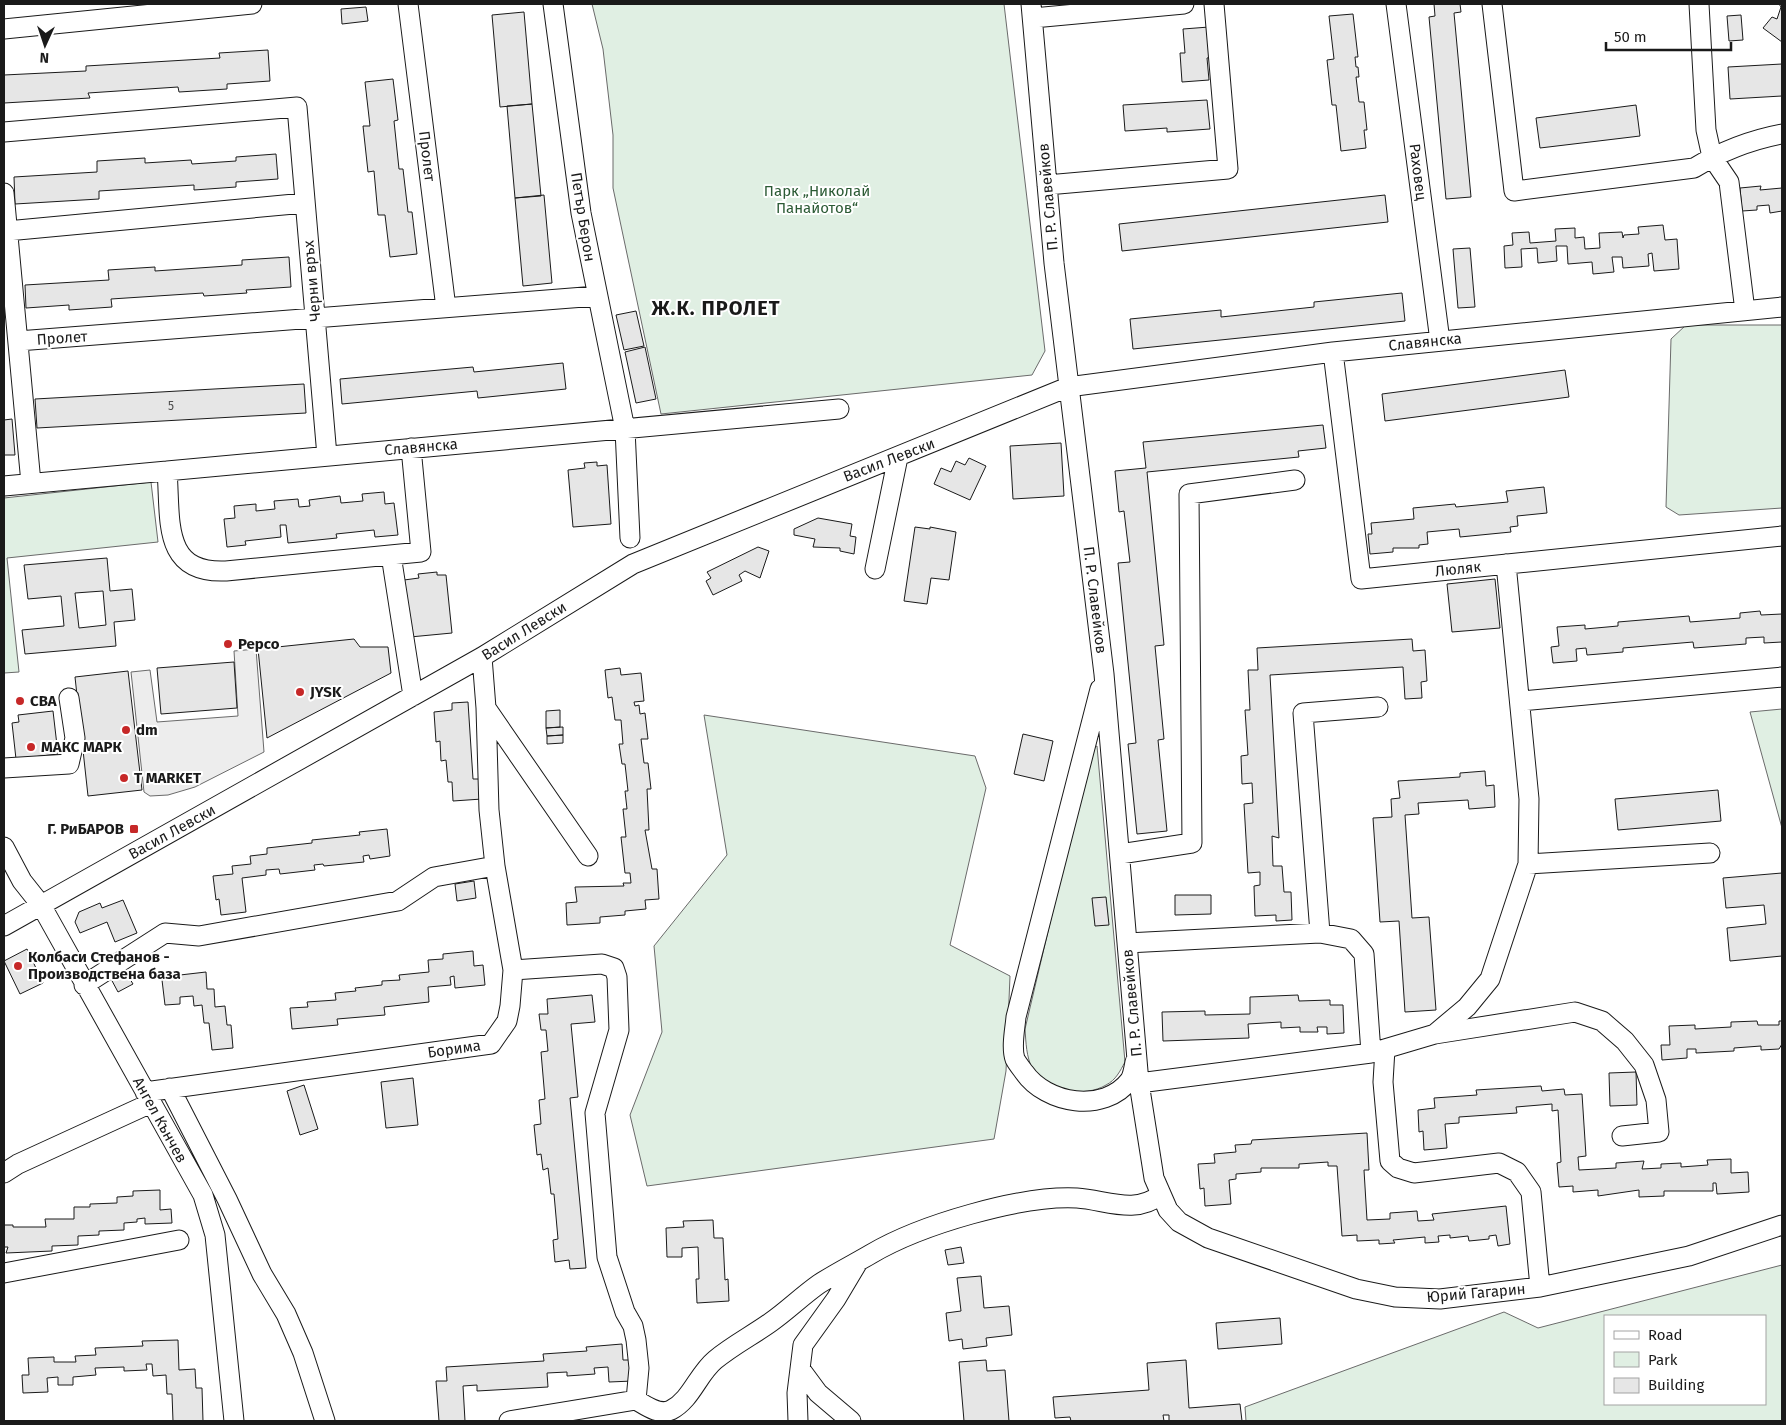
<svg xmlns="http://www.w3.org/2000/svg" width="1786" height="1425" viewBox="0 0 1786 1425" font-family="'Fira Sans',sans-serif">
	<style>
		.green { fill: #e0efe3; stroke: #6a6a6a; fill-rule: evenodd }
		.parking { fill: #ededed; stroke: #6a6a6a }
		.building { fill: #e6e6e6; stroke: #1a1a1a; fill-rule: evenodd }
		.lines { fill: none; stroke-linecap: round; stroke-linejoin: round }
		.minor-casing { stroke: #1a1a1a; stroke-width: 21 }
		.minor { stroke: #fff; stroke-width: 19 }
		.poi-dot { fill: #c62828; stroke: #fff; stroke-width: 2 }
		.labels { text-anchor: middle; dominant-baseline: central; stroke-width: 4; stroke-linejoin: round; paint-order: stroke }
		.number-label { font-size: 12px; fill: #4d4d4d }
		.street-label { font-size: 15px; fill: #1a1a1a; stroke: #fff }
		.park-label { font-size: 15px; fill: #2b5a34; stroke: #fff }
		.poi-label { font-size: 15px; font-weight: bold; fill: #1a1a1a; stroke: #fff; text-anchor: start }
		.district-label { font-size: 20px; font-weight: bold; letter-spacing: 1px; fill: #1a1a1a; stroke: #fff }
	</style>
	<rect width="100%" height="100%" fill="#fff"/>
	<path class="green" d="M592 4H1004L1045 351 1032 375 661 414 613 188V135L603 49Z
		M1686 325H1782V508L1679 515 1666 507 1671 339Z
		M151 482 158 542 7 558 19 672 4 673V498Z
		M1782 709V828L1750 712Z
		M704 715 975 756 986 788 950 945 1010 976 1006 1071 994 1139 647 1186 630 1115 662 1032 654 946 727 855Z
		M1097 746 1125 1062C1120 1071 1116 1080 1106 1085 1085 1098 1046 1091 1033 1070 1026 1057 1026 1042 1025 1029L1091 749Z
		M1782 1265V1421H1246L1245 1407 1504 1312 1538 1328ZM1605 1316H1765V1404H1605Z"/>
	<path class="parking" d="M256 649 264 752 195 787 168 795 150 796 144 792 131 672 150 670 157 722 238 716 234 651Z"/>
	<path class="building" d="M1434 4H1460L1461 12 1454 13 1471 197 1446 199 1429 17 1435 16Z
		M1779 4H1782V42L1763 28 1772 17 1777 19 1781 7Z
		M366 7 368 21 342 24 341 9Z
		M524 12 532 104 500 107 492 15Z
		M1353 14 1358 57H1355L1356 67H1358L1359 77H1356L1359 102H1364L1367 130H1364L1366 148 1341 151 1336 105H1332L1327 60 1334 59 1329 16Z
		M1741 15 1743 40 1729 41 1727 16Z
		M1209 27 1212 57 1207 58 1209 80 1182 82 1180 53H1185L1183 29Z
		M268 50 270 81 227 84V89L179 92 178 87 88 93 90 98 4 103V75L86 71V66L220 58 219 53Z
		M1782 64V96L1730 99 1728 67Z
		M393 79 398 120 394 121 399 169H403L408 212H412L417 254 390 257 385 215H378L374 171 368 172 363 126H370L365 82Z
		M1207 100 1210 129 1167 132V128L1125 131 1123 105Z
		M532 104 541 196 515 198 507 106Z
		M1636 105 1640 136 1540 148 1536 118Z
		M276 154 278 179 236 182V187L194 190V185L99 191V199L15 204 14 177 97 172V161L145 158V163L191 160 192 164 236 161V157Z
		M1761 186 1760 190 1782 188V211L1770 213 1769 205 1757 206V210L1742 211 1740 188Z
		M544 195 552 283 523 286 515 198Z
		M1385 195 1388 222 1122 251 1119 224Z
		M1663 225 1665 240 1677 239 1679 269 1654 271 1652 253 1648 254 1649 266 1623 268 1622 257H1612L1614 272 1593 274 1592 262 1568 264 1567 246H1556L1557 261 1538 263 1537 248 1521 249 1522 267 1505 268 1504 246 1513 245 1512 233 1529 232 1530 243 1556 241 1555 229 1575 228V238L1584 237 1585 249 1600 248 1599 233 1622 232 1623 238 1624 235 1639 234 1638 227Z
		M1470 248 1475 307 1458 308 1453 249Z
		M289 257 291 287 246 290 247 293 204 296 203 293 111 299 112 307 69 310V305L26 308 25 285 109 280 108 270 155 267V271L242 265V260Z
		M1402 293 1405 321 1133 349 1130 319 1221 310V317L1314 307V302Z
		M636 311 644 346 624 350 616 315Z
		M645 347 656 399 636 403 625 352Z
		M563 363 566 389 478 398 477 391 342 404 340 379 473 367 474 372Z
		M1565 370 1569 397 1385 421 1382 394Z
		M304 384 306 413 37 428 35 399Z
		M12 419 15 455H4V420Z
		M1323 425 1326 448 1298 451 1299 457 1147 472 1164 645 1155 646 1164 739 1158 740 1167 831 1137 834 1128 744 1136 743 1118 563 1130 562 1124 511 1119 512 1115 471 1146 468 1143 442Z
		M1061 443 1064 496 1013 499 1010 446Z
		M969 458 986 466 970 500 934 484 941 468 951 472 956 461 965 465Z
		M597 462V466L607 465 611 524 573 527 568 470 585 468 584 463Z
		M1544 487 1547 513 1517 516 1518 526 1510 527 1511 532 1460 537 1459 529 1427 532 1428 544 1419 545V548H1393V552L1370 554 1368 534H1372L1371 523 1414 519 1413 508 1455 504 1456 507 1508 502 1506 491Z
		M384 492 385 504 394 503 398 535 375 537 374 530 336 534 337 538 288 543 286 525H280L281 537 245 541 246 545 227 547 224 519 235 518 234 506 256 504V511L275 509 274 501 298 499 299 507 310 506 309 500 340 496 341 503 363 501 362 494Z
		M818 518 852 524 850 536 856 537 854 554 840 551V548L813 547 815 539 794 535V529Z
		M915 527 930 529V527L956 532 949 580 931 578 927 604 904 601Z
		M758 547 769 551 760 578 745 571 739 575 742 581 713 595 706 581 711 578 707 572Z
		M107 558 110 591 132 589 135 620 114 622 116 646 25 654 22 630 64 626 61 596 28 599 24 565ZM103 591 106 625 79 628 75 593Z
		M437 572V575H446L452 633 410 637 404 580 419 578 418 574Z
		M1495 579 1500 628 1452 632 1447 584Z
		M1760 611 1761 615 1782 614V642L1764 643V637L1746 638V644L1694 648 1693 642 1623 648V652L1587 655 1586 648 1576 649 1577 661 1553 663 1551 647 1559 646 1557 627 1585 625V629L1618 626V622L1689 616 1690 622 1740 618V613Z
		M354 639 360 647H388L391 673 267 738 258 649Z
		M1412 639 1413 651 1425 650 1427 681 1421 682 1422 698 1405 699 1403 667 1270 675 1279 838 1272 836 1273 866H1282L1284 892H1291L1292 920 1276 921V915L1255 916 1254 886 1260 885V872L1248 873 1244 804 1253 803 1252 783 1242 784 1241 756 1248 755 1245 710H1250L1248 670H1258L1257 648Z
		M234 662 237 708 161 714 157 668Z
		M620 668 621 675 641 673 644 701 634 702 635 706 639 705 640 714 645 713 648 739H641L644 763H648L651 789H647L649 830H645L652 869H657L659 899 645 900 646 909 625 911V915L600 917V923L567 925 566 903 577 902 575 887 624 886 623 883H631L630 873H625L621 837H626L623 809H627L625 791H628L625 764H622L619 744H623L621 720H615L612 697 608 698 605 670Z
		M128 671 142 790 88 796 75 677Z
		M468 702 473 779H481L482 799 453 801 452 782H448L446 760 441 761 440 741 436 742 434 712 452 710V703Z
		M560 710V727L546 728V711Z
		M53 711 58 754 16 759 12 723 19 722 18 715Z
		M563 727V735L547 736 546 728Z
		M1023 734 1053 741 1044 781 1014 774Z
		M563 735V743L547 744V736Z
		M1485 771 1486 786 1494 785 1495 807 1469 809 1468 800 1418 803 1419 814 1405 815 1412 918 1429 917 1436 1010 1405 1012 1399 921 1380 922 1373 818 1392 817 1391 799 1400 798 1398 781 1460 777V773Z
		M1718 790 1721 821 1618 830 1615 799Z
		M387 829 390 856 370 859 369 855 363 856 364 862 324 866 323 864 314 865 315 870 280 874 279 869 266 870V875L242 878 246 912 221 915 219 899 216 900 213 876 233 874 232 866 251 864 250 856 267 854V848L312 843V840L360 835 359 832Z
		M1782 873V956L1730 961 1727 928 1766 924 1764 905 1726 908 1723 878Z
		M474 881 476 898 457 901 455 884Z
		M1175 895H1211V914L1175 915Z
		M1106 897 1109 925 1095 926 1092 898Z
		M123 900 137 933 115 942 107 922 80 933 75 922 79 912 100 903 102 908Z
		M27 949 43 983 20 994 4 961Z
		M473 951 474 966 483 965 485 985 455 988 454 976 450 977 451 985 428 987 429 1002 384 1007 385 1015 337 1019 338 1025 292 1029 290 1008 308 1007 307 1002 336 1000 335 993 356 991 355 988 382 985V981L400 980 399 975 429 972 428 960 443 959V954Z
		M124 969 133 984 118 992 110 977Z
		M206 972 207 989H214L215 1007 225 1006 227 1025H231L233 1048 212 1050 209 1023H204L202 1005 194 1006 193 996 180 997V1004L165 1005 162 980 180 978V975Z
		M592 995 595 1022 571 1024 578 1097 570 1098 586 1268 570 1269 569 1260 555 1262 553 1240 558 1239 554 1194H551L548 1168 543 1170 541 1154 537 1155 534 1125 541 1124 539 1100 545 1099 541 1052 548 1051 546 1030H541L539 1014H548L547 999Z
		M1298 995 1299 1001 1330 1000V1005H1343L1344 1033 1327 1034V1027H1317L1318 1032H1300V1027L1281 1028V1022L1248 1024 1249 1038 1163 1041 1162 1012 1205 1011V1015L1250 1014V997Z
		M1757 1021 1758 1025H1779V1021H1782V1044L1779 1049 1761 1050V1046L1734 1048V1051L1696 1053V1049H1687V1058L1662 1060 1661 1045H1670L1669 1026 1695 1025V1029L1731 1027V1022Z
		M1636 1072 1637 1105 1610 1106 1609 1073Z
		M413 1078 418 1125 386 1128 381 1082Z
		M304 1085 318 1129 300 1135 287 1091Z
		M1541 1086 1542 1091 1564 1089 1565 1095 1582 1094 1586 1156 1578 1157 1579 1170 1616 1168V1163L1644 1161 1642 1169 1661 1168V1164L1681 1163V1167L1708 1165 1707 1160 1731 1159V1173L1748 1172 1749 1192 1717 1194 1716 1183H1713V1191H1664V1196L1639 1197V1190L1598 1196V1190L1573 1192V1186L1559 1187 1557 1163 1561 1162 1558 1110 1552 1111V1104L1516 1107 1517 1113 1459 1117V1123L1445 1124 1447 1148 1424 1150 1423 1131 1419 1132 1418 1110 1435 1108 1434 1098 1477 1095 1476 1090Z
		M1367 1133 1369 1170H1364L1367 1220 1390 1219V1213L1417 1211 1418 1221 1434 1220 1432 1214 1506 1206 1510 1244 1498 1246 1496 1235 1489 1236V1239L1469 1241 1468 1236 1450 1238V1235L1438 1236 1439 1242 1425 1243V1237L1393 1240 1395 1243 1379 1244V1240L1357 1241V1235L1342 1236 1337 1166H1328V1162L1299 1164V1168H1261V1172L1236 1174V1179L1229 1180 1231 1204 1205 1206 1204 1188 1200 1189 1198 1164 1215 1163 1214 1154 1236 1152 1235 1145 1251 1144 1252 1140Z
		M160 1190V1210L171 1209 172 1223 145 1224V1218L137 1219V1222L124 1223V1230L99 1231V1235L78 1236V1245L52 1246V1251L6 1253 8 1247H4V1225H13V1227H46L45 1219H74V1207H90V1204L117 1203V1197L133 1196V1191Z
		M713 1220 714 1238H723L725 1280 728 1279 729 1301 697 1303 696 1279H699L698 1247 682 1248V1257H667L666 1228 684 1227 683 1221Z
		M961 1247 964 1263 948 1265 945 1250Z
		M981 1276 984 1308 1009 1306 1012 1335 986 1338 987 1346 963 1349 962 1339 949 1341 946 1313 961 1311 957 1278Z
		M1280 1318 1282 1344 1218 1349 1216 1323Z
		M178 1340 179 1370 195 1369 196 1388H202L203 1421H173L172 1394H167L166 1375 153 1376 152 1364H146L147 1370 124 1371V1367L95 1368 96 1375 73 1377V1385H58V1377L47 1378 48 1392 23 1393 22 1375H29L28 1358 54 1357V1362H76L75 1356 96 1355 95 1348 143 1346 142 1341Z
		M622 1344 623 1360H632L633 1381 609 1382 608 1367 594 1368 595 1374 567 1376V1372L547 1373 548 1387 477 1391V1385L463 1386 465 1421H439L436 1381H447L446 1367 544 1361 543 1354 587 1351 586 1347Z
		M986 1360 987 1371 1005 1370 1009 1421H964L959 1362Z
		M1186 1360 1189 1408 1240 1404 1242 1421H1169V1415H1163L1164 1421H1071L1070 1417 1055 1418 1053 1397 1149 1390 1147 1363Z"/>
	<g class="lines">
		<defs>
			<path id="minor" d="M408 4 446 308
				M553 4 581 213 625 429 630 538
				M1031 4 1054 263 1104 674 1139 1083 1154 1178 1168 1210 1179 1222 1208 1238 1356 1289 1395 1297 1440 1299 1540 1287 1689 1256 1782 1225
				M1396 4 1440 341
				M1492 4 1514 191 1694 168C1722 151 1750 140 1782 134
				M1699 4 1706 130 1712 157 1729 182 1745 311
				M1033 18 1184 4
				M4 29 252 4
				M4 132 297 107 327 456
				M1047 185 1228 169 1214 4
				M4 193 31 483
				M7 231 305 203
				M18 341 597 296
				M1333 352 1361 579 1782 536
				M167 471C171 519 161 574 226 571L421 552 411 448
				M4 486 839 409
				M391 555 413 696
				M875 569 898 457
				M1100 689 1016 1017C1015 1029 1011 1047 1015 1059 1017 1063 1021 1068 1024 1072 1046 1104 1104 1114 1130 1080 1133 1075 1134 1067 1135 1062
				M1521 701 1782 677
				M486 708 588 856
				M4 768 69 764 75 738 69 698
				M4 847 22 881 41 905 203 1195 215 1235 234 1421
				M1120 854 1192 843 1189 494 1295 480
				M1528 864 1710 853
				M4 926 482 657 633 564 1068 387 1333 352 1782 307
				M1320 933 1303 713 1378 707
				M1127 943 1320 933 1351 939 1364 954 1371 1053
				M513 970 602 964 614 968 617 977 619 1030 595 1113 607 1257 625 1312 633 1326 636 1340 639 1368 636 1400
				M84 985 165 933 199 936 398 901 434 877 495 866
				M1436 1033 1467 1007 1490 979 1528 864 1529 799 1506 564
				M1385 1049 1383 1082 1390 1161 1398 1168 1414 1173 1499 1163 1517 1172 1531 1192 1540 1287
				M1139 1083 1371 1053 1435 1034 1575 1012 1602 1021 1625 1041 1644 1065 1656 1100 1659 1132 1622 1136
				M170 1088 227 1199 262 1274 286 1314 303 1353 325 1421
				M145 1092 491 1044 507 1021 510 1006 513 970 495 866 489 810 486 708 482 657
				M4 1173 18 1164 151 1103
				M4 1273 179 1240
				M801 1370 818 1393 851 1421
				M509 1421 636 1400C645 1405 659 1416 671 1410 691 1400 698 1374 715 1360 733 1345 753 1335 771 1322 788 1310 802 1296 819 1284 836 1273 854 1264 871 1254 920 1225 1021 1195 1077 1198 1106 1200 1135 1215 1160 1195
				M798 1421 797 1393 803 1345 836 1299 858 1262"/>
		</defs>
		<use href="#minor" class="minor-casing"/>
		<use href="#minor" class="minor"/>
	</g>
	<g class="poi-dot">
		<circle cx="228" cy="644" r="5"/>
		<circle cx="300" cy="692" r="5"/>
		<circle cx="20" cy="701" r="5"/>
		<circle cx="126" cy="730" r="5"/>
		<circle cx="31" cy="747" r="5"/>
		<circle cx="124" cy="778" r="5"/>
		<rect x="129" y="824" width="10" height="10" rx="2.5"/>
		<circle cx="18" cy="966" r="5"/>
	</g>
	<g class="labels">
		<g class="number-label">
			<text x="171" y="406">5</text>
		</g>
		<g class="street-label">
			<text transform="translate(427 156) rotate(83)">Пролет</text>
			<text transform="translate(1418 172) rotate(83)">Раховец</text>
			<text transform="translate(1048 197) rotate(-95)">П. Р. Славейков</text>
			<text transform="translate(583 217) rotate(81)">Петър Берон</text>
			<text transform="translate(312 281) rotate(-95)">Черни връх</text>
			<text transform="translate(62 338) rotate(-4)">Пролет</text>
			<text transform="translate(1425 342) rotate(-6)">Славянска</text>
			<text transform="translate(421 447) rotate(-5)">Славянска</text>
			<text transform="translate(889 460) rotate(-21)">Васил Левски</text>
			<text transform="translate(1458 569) rotate(-6)">Люляк</text>
			<text transform="translate(1095 600) rotate(83)">П. Р. Славейков</text>
			<text transform="translate(524 631) rotate(-32)">Васил Левски</text>
			<text transform="translate(172 832) rotate(-29)">Васил Левски</text>
			<text transform="translate(1132 1003) rotate(-95)">П. Р. Славейков</text>
			<text transform="translate(454 1049) rotate(-8)">Борима</text>
			<text transform="translate(160 1120) rotate(61)">Ангел Кънчев</text>
			<text transform="translate(1476 1293) rotate(-5)">Юрий Гагарин</text>
		</g>
		<g class="park-label">
			<text x="817" y="191">Парк „Николай<tspan x="817" dy="17">Панайотов“</tspan></text>
		</g>
		<g class="poi-label">
			<text x="238" y="644">Pepco</text>
			<text x="310" y="692">JYSK</text>
			<text x="30" y="701">CBA</text>
			<text x="136" y="730">dm</text>
			<text x="41" y="747">МАКС МАРК</text>
			<text x="134" y="778">T MARKET</text>
			<text x="124" y="829" text-anchor="end">Г. РиБАРОВ</text>
			<text x="28" y="957">Колбаси Стефанов -<tspan x="28" dy="17">Производствена база</tspan></text>
		</g>
		<g class="district-label">
			<text x="716" y="308">Ж.К. ПРОЛЕТ</text>
		</g>
	</g>
	<rect width="1786" height="1425" fill="none" stroke="#1a1a1a" stroke-width="10"/>
	<rect x="1604" y="1315" width="162" height="90" fill="#ffffff" stroke="#a3a3a3"/>
	<rect x="1614" y="1331" width="25" height="8" fill="#ffffff" stroke="#a3a3a3"/>
	<text x="1648" y="1340" font-size="15" fill="#1a1a1a">Road</text>
	<rect x="1614" y="1352" width="25" height="15" fill="#e0efe3" stroke="#a3a3a3"/>
	<text x="1648" y="1365" font-size="15" fill="#1a1a1a">Park</text>
	<rect x="1614" y="1378" width="25" height="15" fill="#e6e6e6" stroke="#a3a3a3"/>
	<text x="1648" y="1390" font-size="15" fill="#1a1a1a">Building</text>
	<g transform="translate(45 45) rotate(183)" stroke="#ffffff" stroke-width="4" paint-order="stroke">
	<path d="M0-4L9 19L0 12L-9 19Z" fill="#1a1a1a"/>
	<text y="-8" font-size="14" font-weight="bold" text-anchor="middle" fill="#1a1a1a">N</text>
	</g>
	<path d="M1606 42v8h125v-8" fill="none" stroke="#1a1a1a" stroke-width="2.5"/>
	<text x="1614" y="42" font-size="15" fill="#1a1a1a" stroke="#ffffff" stroke-width="4" paint-order="stroke">50 m</text>
</svg>
